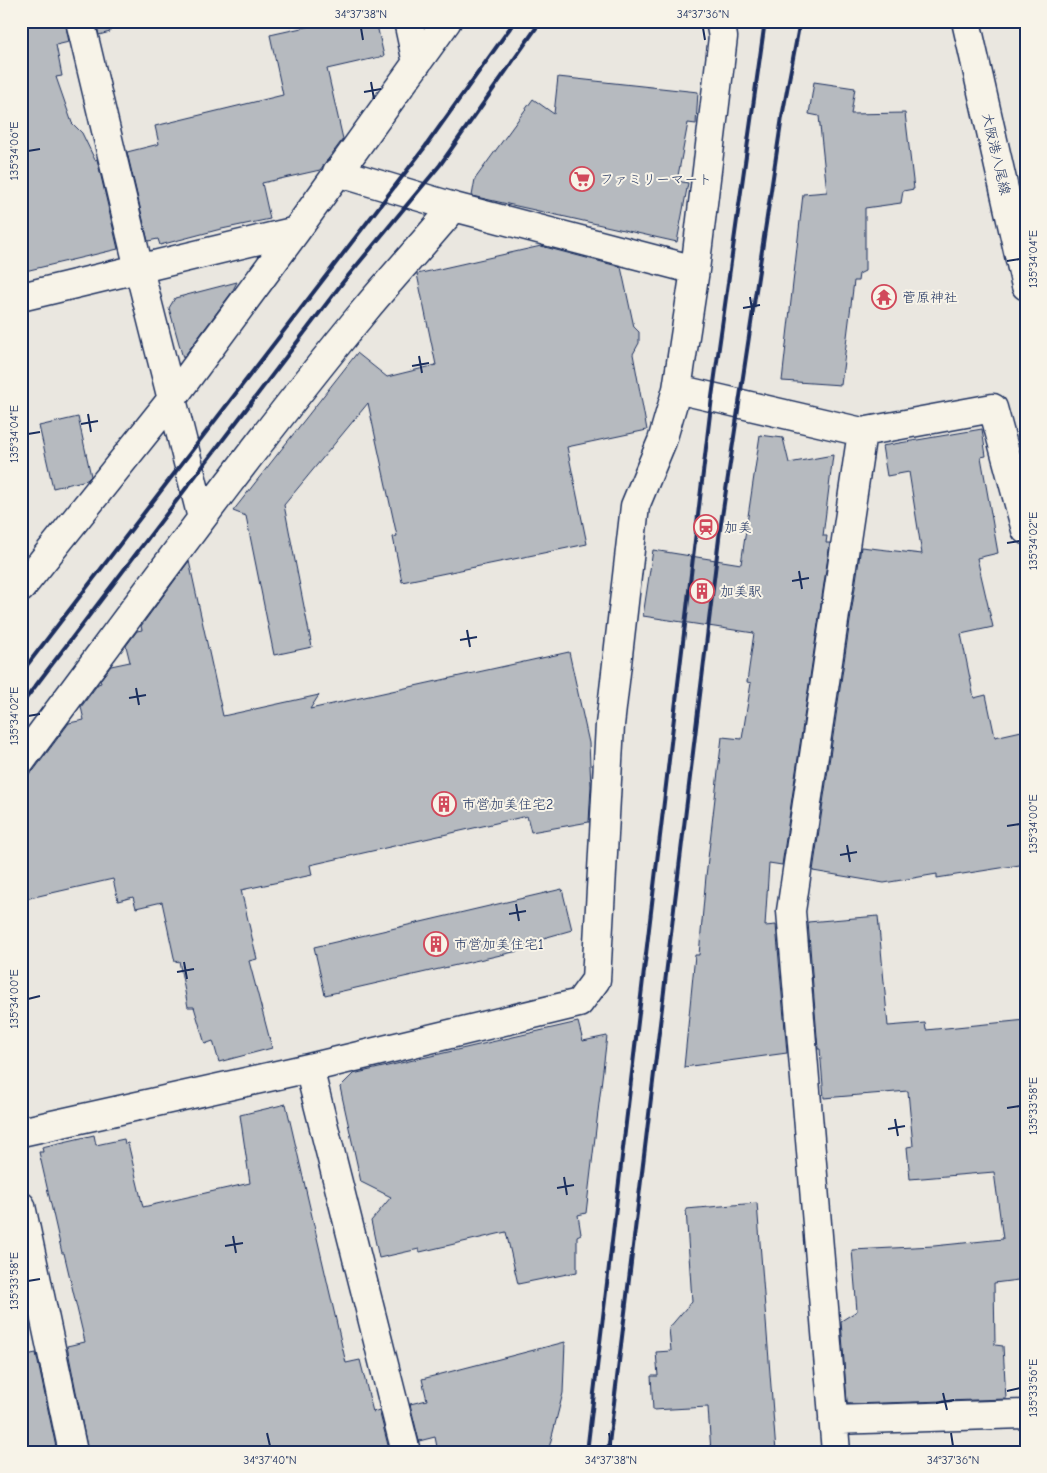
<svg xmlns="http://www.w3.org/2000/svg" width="1047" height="1473" viewBox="0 0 1047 1473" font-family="'Comic Neue','Klee One',sans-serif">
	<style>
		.building { fill: #b6babf; stroke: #1b2f5e }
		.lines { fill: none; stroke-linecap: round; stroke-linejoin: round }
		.street-casing { stroke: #1b2f5e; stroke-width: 31 }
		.primary-casing { stroke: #1b2f5e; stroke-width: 31 }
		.street { stroke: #f7f3e8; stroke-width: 28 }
		.primary { stroke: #f7f3e8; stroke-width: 28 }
		.rail { stroke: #1b2f5e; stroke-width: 4 }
		.ticks { fill: none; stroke: #1b2f5e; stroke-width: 2 }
		.labels { text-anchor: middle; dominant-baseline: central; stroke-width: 4; stroke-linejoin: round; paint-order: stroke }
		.street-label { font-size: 14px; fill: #1b2f5e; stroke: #f7f3e8 }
		.poi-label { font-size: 14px; fill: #1b2f5e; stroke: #f7f3e8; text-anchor: start }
		.neatline { fill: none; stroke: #1b2f5e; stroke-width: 2 }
		.ticks-label { font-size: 12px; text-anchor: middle; fill: #1b2f5e }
	</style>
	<rect width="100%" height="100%" fill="#eae7e0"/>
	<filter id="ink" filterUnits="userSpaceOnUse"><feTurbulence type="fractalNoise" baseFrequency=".02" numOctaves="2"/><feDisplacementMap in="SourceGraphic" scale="10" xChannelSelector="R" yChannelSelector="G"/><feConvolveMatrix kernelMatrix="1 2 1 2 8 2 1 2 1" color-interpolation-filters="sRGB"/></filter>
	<g filter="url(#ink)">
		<path class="building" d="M21 21H65L69 42 56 45 62 76 56 77 72 123 82 133 95 160 97 159 118 249 21 272Z
			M96 21H108L110 32 99 35Z
			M333 21H376L384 56 327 69 343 139 320 170 262 183 270 219 217 230 160 245 158 239 148 241 127 152 159 144 155 126 283 95 270 35Z
			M558 77 698 92 696 124 688 123 677 181 688 183 677 242 472 196 475 179 533 99 554 114Z
			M814 82 855 88 851 114 905 113 914 189 903 191 901 203 865 208V271L859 274 858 281H854L841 385 782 381 803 194 827 192 819 116 809 114Z
			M541 246 621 267 634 327 639 332V343L633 354 647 430 567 447 587 544 402 582 393 537 397 536 368 403 284 505 312 647 274 655 246 516 233 511 357 353 387 377 436 365 417 274Z
			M237 282 232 292 183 358 169 308 175 298Z
			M78 417 91 476 87 480 53 488 39 426Z
			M982 429 986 456 981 457 998 553 977 558 993 627 961 634 974 698 986 695 995 737 1026 730V864L937 878V874L884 883 813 871 861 547 922 554 909 472 887 476 882 446Z
			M760 435 783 438 789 463 833 455 823 536H827L826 543H830L782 865 769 863 765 926 776 925 787 1053 684 1067 695 955H699L706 876 722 737 742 739 751 683 747 682 754 633 643 616 653 550 741 564Z
			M189 561 223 716 319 695 310 709 569 652 589 743 591 786 589 822 531 832 527 816 310 865 312 875 241 890 257 959 249 961 272 1048 219 1062 213 1041 205 1044 194 1007H188L179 961 175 962 162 902 136 908 133 897 118 901 113 879 21 900V776L28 775 34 770 69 723 84 720 81 707 98 684 101 683 100 680 111 666 130 662 126 646 137 631 142 630 141 626Z
			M562 889 572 930 526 943 527 949 325 995 314 947Z
			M878 916 888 1026 925 1023 926 1030 1026 1020V1279L994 1283 995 1345 1003 1346 1006 1399 851 1404 847 1402 841 1321 857 1311 852 1250 934 1246 1003 1239 994 1172 910 1179 907 1147 913 1146 908 1091 824 1098 820 1049H818L808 922Z
			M578 1022 583 1041 607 1036 586 1213 578 1215 581 1234 577 1236V1272L518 1284 506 1232 420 1252 419 1249 379 1258 371 1221 391 1197 361 1182 340 1087 353 1074Z
			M286 1104 346 1363 360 1360 373 1412 379 1410 389 1449 381 1452H88L67 1346 85 1342 64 1253H62L39 1152H43L42 1147 94 1135 96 1145 124 1139 125 1144 128 1143 143 1207 250 1183 240 1115Z
			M757 1203 776 1452H711L708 1407 653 1410 651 1376H658L656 1352 671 1351 669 1328 692 1301 686 1209Z
			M565 1342 563 1393 548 1452H438L435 1437 419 1441 410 1404 427 1400 422 1379Z
			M36 1353 57 1452H21V1356Z"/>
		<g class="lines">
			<defs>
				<path id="street" d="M80 21 139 269 202 518
					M408 21 417 63
					M695 270 723 37 720 21
					M21 297 296 231
					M677 389 862 432 993 408 1026 530
					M21 588 172 399 296 231 447 21
					M21 761C134 610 245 456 365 310 394 275 425 242 454 207
					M309 1068 406 1452
					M21 1132 309 1068 579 1003 596 980 610 725 635 506 662 441 677 389 695 270 454 207 337 172
					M21 1206 73 1452
					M833 1420 1026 1414
					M836 1452 791 911 862 432"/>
				<path id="primary" d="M966 21 1026 286"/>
			</defs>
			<use href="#street" class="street-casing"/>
			<use href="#primary" class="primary-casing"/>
			<use href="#street" class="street"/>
			<use href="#primary" class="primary"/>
			<path class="rail" d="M21 673 425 147 515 21
				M21 705 343 282 440 165 541 21
				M587 1452 712 397 765 21
				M608 1452 720 530 782 117 800 21"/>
		</g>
	</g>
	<path class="ticks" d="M361 28 363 40M703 28 705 40M371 82 374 99M364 92 381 89M28 151 40 149M1007 261 1020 259M750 297 753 315M743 308 760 305M419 356 422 373M412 366 429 363M88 414 91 432M81 424 98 421M28 434 40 432M1007 543 1020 541M799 571 802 589M792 581 809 578M467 630 470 647M460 640 477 637M136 688 139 705M129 698 146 695M28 716 40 714M1007 826 1020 824M847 845 850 862M840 855 857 852M516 904 519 921M509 914 526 911M184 962 187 979M177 972 194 969M28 999 40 996M1007 1108 1020 1106M895 1119 898 1136M888 1129 905 1126M564 1177 567 1195M557 1188 574 1185M233 1236 236 1253M225 1246 243 1243M28 1281 40 1279M1007 1391 1020 1388M943 1393 947 1410M936 1403 954 1400M267 1433 270 1446M609 1433 611 1446M951 1433 953 1446"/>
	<defs>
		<symbol id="supermarket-ring" viewBox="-11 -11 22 22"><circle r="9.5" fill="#f7f3e8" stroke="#d1495b" stroke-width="1.5"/><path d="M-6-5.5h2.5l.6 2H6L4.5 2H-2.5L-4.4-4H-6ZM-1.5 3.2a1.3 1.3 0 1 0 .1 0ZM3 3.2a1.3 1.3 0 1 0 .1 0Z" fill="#d1495b"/></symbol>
		<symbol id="temple-ring" viewBox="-11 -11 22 22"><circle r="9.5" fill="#f7f3e8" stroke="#d1495b" stroke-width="1.5"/><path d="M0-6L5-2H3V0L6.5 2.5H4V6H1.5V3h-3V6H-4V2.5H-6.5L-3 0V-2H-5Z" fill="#d1495b"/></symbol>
		<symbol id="station-ring" viewBox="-11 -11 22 22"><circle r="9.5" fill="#f7f3e8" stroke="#d1495b" stroke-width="1.5"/><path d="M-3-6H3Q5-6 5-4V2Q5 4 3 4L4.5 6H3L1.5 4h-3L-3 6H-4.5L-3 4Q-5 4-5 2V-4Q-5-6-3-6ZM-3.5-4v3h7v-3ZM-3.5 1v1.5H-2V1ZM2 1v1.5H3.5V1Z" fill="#d1495b"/></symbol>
		<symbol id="building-ring" viewBox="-11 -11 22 22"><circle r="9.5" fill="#f7f3e8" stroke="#d1495b" stroke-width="1.5"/><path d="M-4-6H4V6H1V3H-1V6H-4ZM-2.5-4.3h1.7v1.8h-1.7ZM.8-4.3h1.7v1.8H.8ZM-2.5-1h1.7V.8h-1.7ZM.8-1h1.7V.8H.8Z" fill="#d1495b"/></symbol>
	</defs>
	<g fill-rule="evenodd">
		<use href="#supermarket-ring" x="568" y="165" width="28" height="28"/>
		<use href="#temple-ring" x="870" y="283" width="28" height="28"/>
		<use href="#station-ring" x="692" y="513" width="28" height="28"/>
		<use href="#building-ring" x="688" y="577" width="28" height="28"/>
		<use href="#building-ring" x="430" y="790" width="28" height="28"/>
		<use href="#building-ring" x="422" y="930" width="28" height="28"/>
	</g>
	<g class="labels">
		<g class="street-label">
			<text transform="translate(996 154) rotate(77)">大阪港八尾線</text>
		</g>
		<g class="poi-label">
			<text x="600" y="179">ファミリーマート</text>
			<text x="902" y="297">菅原神社</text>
			<text x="724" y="527">加美</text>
			<text x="720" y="591">加美駅</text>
			<text x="462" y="804">市営加美住宅2</text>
			<text x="454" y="944">市営加美住宅1</text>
		</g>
	</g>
	<rect width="1047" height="1473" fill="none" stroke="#f7f3e8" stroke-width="55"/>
	<rect x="28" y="28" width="992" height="1418" class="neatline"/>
	<g class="ticks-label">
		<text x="361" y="18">34°37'38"N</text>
		<text x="703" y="18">34°37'36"N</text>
		<text transform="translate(14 151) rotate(-90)" y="4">135°34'06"E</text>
		<text transform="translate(1033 259) rotate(-90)" y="4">135°34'04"E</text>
		<text transform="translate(14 434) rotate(-90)" y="4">135°34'04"E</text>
		<text transform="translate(1033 541) rotate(-90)" y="4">135°34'02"E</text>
		<text transform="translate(14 716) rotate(-90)" y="4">135°34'02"E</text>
		<text transform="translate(1033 824) rotate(-90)" y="4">135°34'00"E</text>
		<text transform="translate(14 999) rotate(-90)" y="4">135°34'00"E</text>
		<text transform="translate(1033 1106) rotate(-90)" y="4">135°33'58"E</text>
		<text transform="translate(14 1281) rotate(-90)" y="4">135°33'58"E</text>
		<text transform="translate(1033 1388) rotate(-90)" y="4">135°33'56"E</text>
		<text x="270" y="1464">34°37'40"N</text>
		<text x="611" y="1464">34°37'38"N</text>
		<text x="953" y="1464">34°37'36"N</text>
	</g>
</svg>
